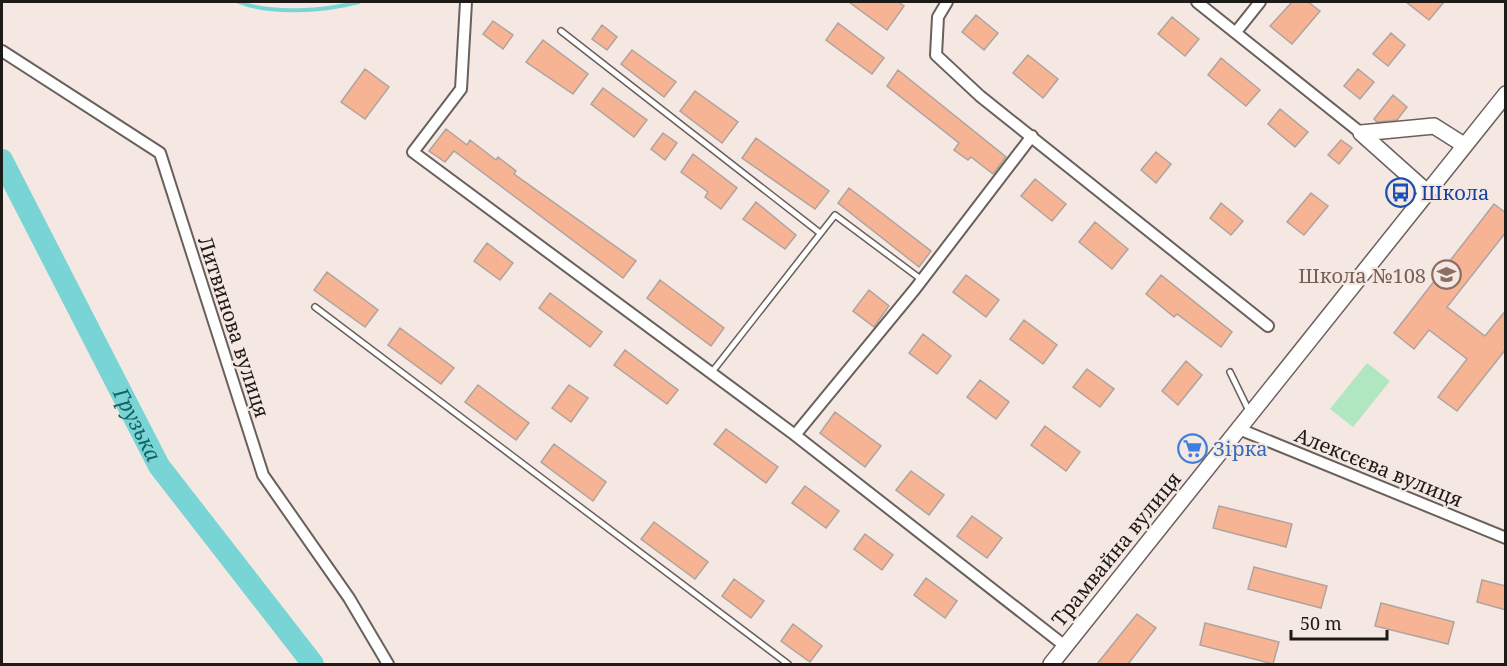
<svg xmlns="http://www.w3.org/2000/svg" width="1507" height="666" viewBox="0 0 1507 666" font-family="'Noto Serif',serif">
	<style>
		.green { fill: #b0e6c0 }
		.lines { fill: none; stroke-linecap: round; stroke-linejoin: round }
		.stream { stroke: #79d5d5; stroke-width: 4 }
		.river { stroke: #79d5d5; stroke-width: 22 }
		.building { fill: #f7b495; stroke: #afa39e; stroke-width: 1.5 }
		.lane-casing { stroke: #6a605b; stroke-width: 8 }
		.street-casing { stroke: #6a605b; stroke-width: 14 }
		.secondary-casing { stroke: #6a605b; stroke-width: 18 }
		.lane { stroke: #fff; stroke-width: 5 }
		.street { stroke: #fff; stroke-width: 10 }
		.secondary { stroke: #fff; stroke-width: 15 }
		.labels { text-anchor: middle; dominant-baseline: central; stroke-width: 4.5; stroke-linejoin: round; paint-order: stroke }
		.transit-label { font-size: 20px; fill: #164399; stroke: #f5e8e3; text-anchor: start }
		.education-label { font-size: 20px; fill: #785e54; stroke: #f5e8e3; text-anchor: end }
		.street-label { font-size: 20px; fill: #1e1a18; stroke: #f5e8e3 }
		.shop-label { font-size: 20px; fill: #366cbe; stroke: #f5e8e3; text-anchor: start }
		.water-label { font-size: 21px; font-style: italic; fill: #146263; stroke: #f5e8e3 }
	</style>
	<rect width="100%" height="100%" fill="#f5e8e3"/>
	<path class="green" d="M1367 363 1390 381 1353 427 1330 409Z"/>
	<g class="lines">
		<path class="stream" d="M239 2C272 15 325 11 359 2"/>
		<path class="river" id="s1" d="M2 160 159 466 313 664"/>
	</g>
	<path class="building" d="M849 2H898L904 6 887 30Z
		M1292 2H1308L1320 11 1292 44 1270 26Z
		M1406 2H1444L1429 20Z
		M976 15 998 33 984 50 962 32Z
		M1172 17 1199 39 1185 56 1158 34Z
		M493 21 513 35 503 49 483 34Z
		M838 23 884 58 872 74 826 40Z
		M602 25 617 37 607 50 592 39Z
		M1391 33 1405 45 1388 66 1373 54Z
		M543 40 588 74 573 94 526 62Z
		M632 50 676 82 664 97 621 64Z
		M1028 55 1058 79 1043 98 1013 73Z
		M1221 58 1260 90 1246 106 1208 75Z
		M365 69 389 87 365 119 341 102Z
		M1358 69 1374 82 1360 99 1344 86Z
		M898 70 1006 157 993 174 971 157 968 160 954 150 959 143 887 86Z
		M603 88 647 120 634 137 591 104Z
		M695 91 738 122 722 143 680 111Z
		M1393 95 1407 107 1397 120 1377 122 1374 119Z
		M1280 109 1308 132 1295 147 1268 124Z
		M446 129 467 145 470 140 496 160 498 157 516 171 514 174 636 261 623 278 454 151 445 162 429 151Z
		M663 133 677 143 665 160 651 149Z
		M756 138 829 191 815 209 742 158Z
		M1341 140 1352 148 1339 164 1328 155Z
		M1156 152 1171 164 1156 183 1141 170Z
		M693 154 737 188 721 209 705 197 708 192 681 172Z
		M1035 179 1066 204 1052 221 1021 196Z
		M849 188 931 251 919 267 838 203Z
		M1311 193 1328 206 1304 235 1287 222Z
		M756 202 796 235 785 249 743 219Z
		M1221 203 1243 221 1231 235 1210 218Z
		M1494 204 1506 213V232L1447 307 1485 336 1506 310V349L1457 411 1438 397 1467 359 1429 330 1414 349 1394 333Z
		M1095 222 1128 249 1112 269 1079 242Z
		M487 243 513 263 500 280 474 261Z
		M327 272 378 310 365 327 314 290Z
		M966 275 999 300 986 317 953 292Z
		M1161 275 1232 332 1221 347 1177 314 1174 317 1146 294Z
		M660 280 724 328 711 346 647 298Z
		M869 290 889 306 874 327 853 311Z
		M550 293 602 332 590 347 539 308Z
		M1024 320 1057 345 1043 364 1010 339Z
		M400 328 454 368 441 384 388 345Z
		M923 334 951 356 937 374 909 353Z
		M625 350 678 390 667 404 614 365Z
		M1186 361 1202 375 1178 405 1162 391Z
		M1087 369 1114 389 1100 407 1073 387Z
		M980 380 1009 402 996 419 967 397Z
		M478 385 529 423 516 440 465 402Z
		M569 385 588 398 571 422 552 408Z
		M835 412 881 446 865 467 820 433Z
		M1045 426 1080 452 1066 471 1031 445Z
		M726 429 778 467 766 483 714 444Z
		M554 444 606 482 593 501 541 462Z
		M911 471 944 495 929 515 896 490Z
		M805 486 839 511 826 528 792 503Z
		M1219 506 1292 524 1286 547 1213 528Z
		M972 516 1002 538 987 558 957 536Z
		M654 522 708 562 695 579 641 539Z
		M865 534 893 555 882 570 854 549Z
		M1254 567 1327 586 1321 608 1248 589Z
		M926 578 957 601 945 618 914 595Z
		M734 579 764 601 751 618 722 596Z
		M1482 580 1506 586V610L1477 602Z
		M1381 603 1454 622 1448 644 1375 626Z
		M1137 614 1156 628 1128 664H1097Z
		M1205 623 1279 642 1273 664 1200 645Z
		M793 624 822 646 810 662 781 641Z"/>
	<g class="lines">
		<defs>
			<path id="lane" d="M561 31 820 233
				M315 307 788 664
				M712 372 835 215 922 280
				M1230 372 1250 413"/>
			<path id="street" d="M466 2 461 89 413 152 795 435 1065 646
				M947 2 938 17 936 55 980 96 1268 326
				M1197 2 1361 133
				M1236 32 1260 2
				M2 51 160 153 263 475 349 598 388 664
				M1239 429 1506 538
				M795 435 915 289 1032 136"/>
			<path id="secondary" d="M1361 133 1434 126 1464 145
				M1361 133 1427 192
				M1051 664 1506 94"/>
		</defs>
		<use href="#lane" class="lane-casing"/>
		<use href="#street" class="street-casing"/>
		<use href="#secondary" class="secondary-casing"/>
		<use href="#lane" class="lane"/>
		<use href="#street" class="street"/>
		<use href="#secondary" class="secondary"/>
	</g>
	<defs>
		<symbol id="bus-ring" viewBox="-11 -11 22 22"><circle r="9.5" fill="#f5e8e3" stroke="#1a4fb4" stroke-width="1.5"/><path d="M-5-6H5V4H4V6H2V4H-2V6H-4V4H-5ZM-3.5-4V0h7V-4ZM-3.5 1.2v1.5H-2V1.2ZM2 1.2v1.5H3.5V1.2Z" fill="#1a4fb4"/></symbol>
		<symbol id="school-ring" viewBox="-11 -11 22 22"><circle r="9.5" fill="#f5e8e3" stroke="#8d6e63" stroke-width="1.5"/><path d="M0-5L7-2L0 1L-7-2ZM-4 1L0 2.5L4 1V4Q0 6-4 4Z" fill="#8d6e63"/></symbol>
		<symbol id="supermarket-ring" viewBox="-11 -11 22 22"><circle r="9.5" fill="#f5e8e3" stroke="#3f7fe0" stroke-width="1.5"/><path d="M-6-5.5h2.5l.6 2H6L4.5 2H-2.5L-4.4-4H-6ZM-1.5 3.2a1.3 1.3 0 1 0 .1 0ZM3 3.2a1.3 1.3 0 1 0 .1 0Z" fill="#3f7fe0"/></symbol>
	</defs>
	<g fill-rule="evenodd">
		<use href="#bus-ring" x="1384" y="176" width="33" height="33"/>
		<use href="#school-ring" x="1430" y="258" width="33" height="33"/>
		<use href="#supermarket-ring" x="1176" y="432" width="33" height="33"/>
	</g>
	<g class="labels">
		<g class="transit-label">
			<text x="1421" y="192">Школа</text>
		</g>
		<g class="education-label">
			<text x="1426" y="275">Школа №108</text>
		</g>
		<g class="street-label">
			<text transform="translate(234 327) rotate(72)">Литвинова вулиця</text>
			<text transform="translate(1379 467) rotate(22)">Алексєєва вулиця</text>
			<text transform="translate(1116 549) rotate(-51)">Трамвайна вулиця</text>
		</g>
		<g class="shop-label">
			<text x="1213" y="448">Зірка</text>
		</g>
		<g class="water-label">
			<text stroke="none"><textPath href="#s1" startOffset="297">Грузька</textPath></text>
		</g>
	</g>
	<rect width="1507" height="666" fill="none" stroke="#1e1a18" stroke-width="6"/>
	<path d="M1291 630v9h96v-9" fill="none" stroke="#1e1a18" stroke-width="3"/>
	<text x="1300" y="630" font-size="18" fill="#1e1a18" stroke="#f5e8e3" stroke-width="4.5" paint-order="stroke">50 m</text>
</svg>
